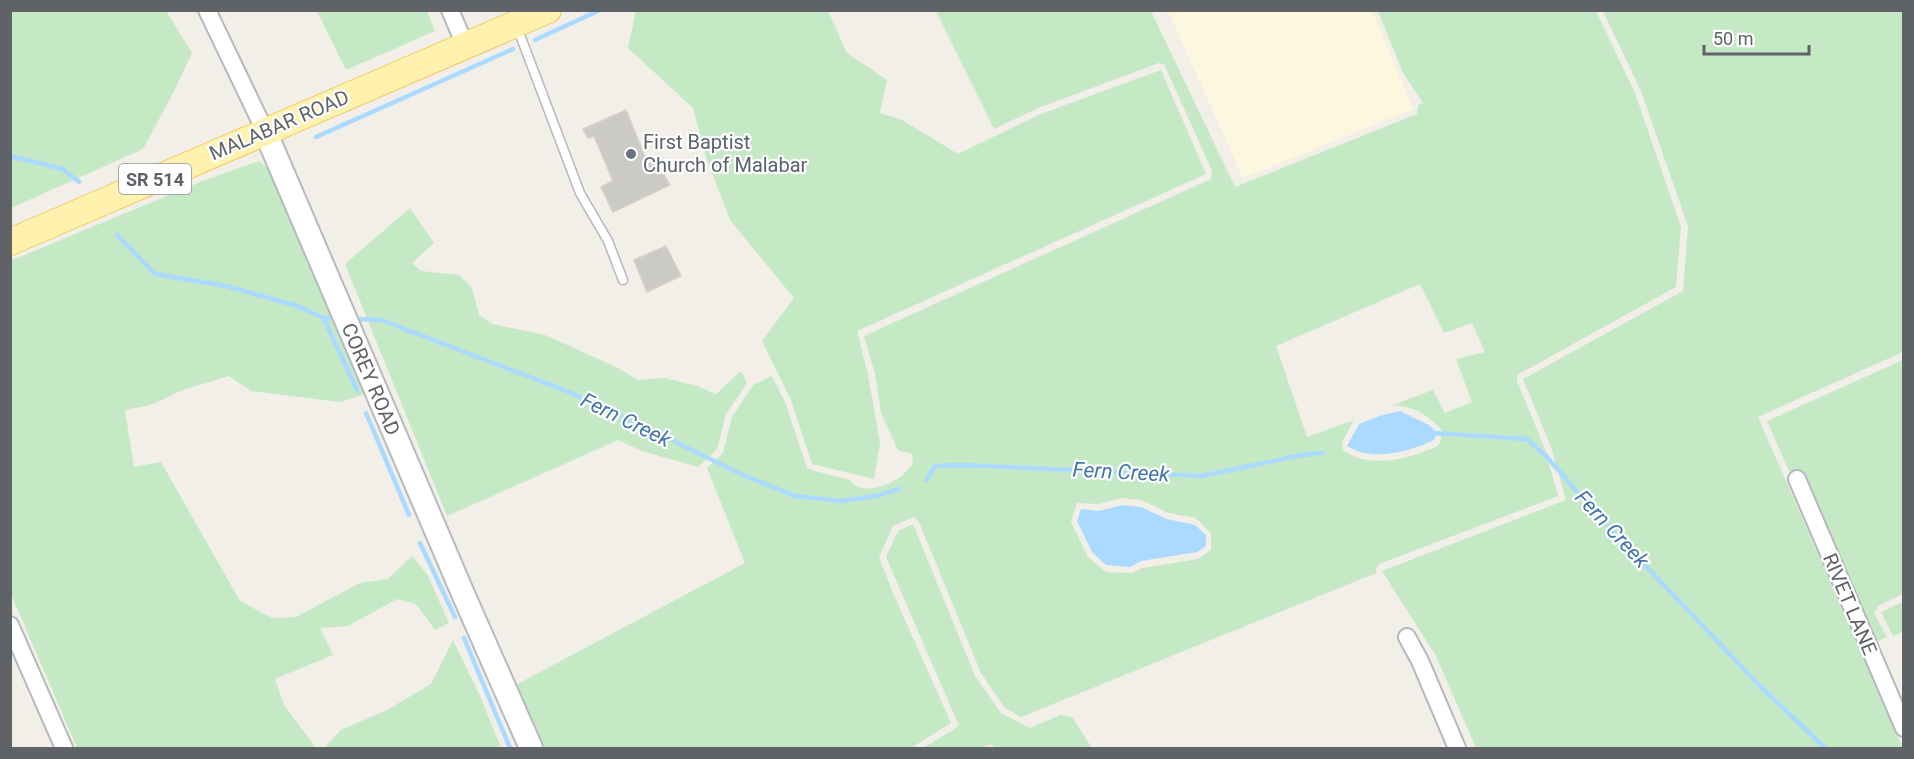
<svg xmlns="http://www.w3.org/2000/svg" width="1914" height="759" viewBox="0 0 1914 759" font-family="Roboto,sans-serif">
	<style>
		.commercial { fill: #fef7e0 }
		.green { fill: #c5e8c5; fill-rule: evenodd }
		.water { fill: #aadaff }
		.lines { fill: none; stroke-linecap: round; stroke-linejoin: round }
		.stream { stroke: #aadaff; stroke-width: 4.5 }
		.building { fill: #cccac5; stroke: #d6d1c6; stroke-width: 1.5 }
		.lane-casing { stroke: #b5b8bc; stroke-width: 11 }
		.street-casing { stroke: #b5b8bc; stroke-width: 20 }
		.secondary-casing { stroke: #b6babf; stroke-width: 26 }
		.primary-casing { stroke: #f2c960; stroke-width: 28 }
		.lane { stroke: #fff; stroke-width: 8 }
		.street { stroke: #fff; stroke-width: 16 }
		.secondary { stroke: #fff; stroke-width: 22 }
		.primary { stroke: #fff2af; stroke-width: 26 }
		.worship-dot { fill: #6b7280; stroke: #fff; stroke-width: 2 }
		.labels { text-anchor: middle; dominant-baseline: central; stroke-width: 4.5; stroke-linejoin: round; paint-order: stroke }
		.shield { fill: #fff; stroke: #8f9295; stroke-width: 1.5 }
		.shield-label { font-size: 18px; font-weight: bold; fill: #5f6368 }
		.street-label { font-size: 20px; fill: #5f6368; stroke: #fff }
		.worship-label { font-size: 20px; fill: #5b616d; stroke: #fff; text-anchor: start }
		.water-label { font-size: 21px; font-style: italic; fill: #4174aa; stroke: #fff }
	</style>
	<rect width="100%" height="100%" fill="#f1efe8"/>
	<path class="commercial" d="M1168 11H1372L1413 109 1243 178Z"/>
	<path class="green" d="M11 10 166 11 192 53 173 93 143 149 11 208Z
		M317 11H427L435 31 346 70Z
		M636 11H828L847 53 887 80 880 113 902 120 958 154 1041 114 1161 70 1206 174 857 331 868 375 880 443 874 479 812 464 791 400 762 341 794 298 730 220 706 157 693 108 628 48Z
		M936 11H1151L1235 187 1417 114 1418 105 1423 103 1403 73 1378 11H1596L1635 93 1681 227 1676 287 1517 375V381L1545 449 1558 496 1379 564 1376 568V573L1021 717 1005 708 981 673 919 522 914 517 893 526 879 557 893 593 951 723 911 748H539L512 687 745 563 707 468 723 453 732 417 753 385 772 376 785 402 807 468 811 470 850 480C860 496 886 486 899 478 904 475 909 468 913 464L912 454 898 450 881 413 875 374 864 336 1211 179 1212 171 1164 64 1159 63 1038 108 994 129ZM1420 284 1444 333 1472 323 1485 352 1456 359 1472 402 1445 413 1433 390 1390 406C1408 402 1434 418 1443 432L1439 445C1411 459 1370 470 1343 450L1342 442 1354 420 1307 437 1276 346ZM1122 498 1141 500 1169 513 1196 518 1211 533V550L1198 559 1143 568 1132 573 1106 572 1088 557 1072 524 1071 521 1077 503 1098 504Z
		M1603 11H1903V352L1758 417 1903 748H1476L1436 656 1382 571 1566 500 1551 447 1523 379 1683 291 1688 226 1641 91Z
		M259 161 274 174 368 393 340 402 251 391 229 376 183 390 150 405 125 410 134 467 161 462 240 601 272 618 296 617 360 583 388 579 412 556 427 574 449 623 435 630 416 604 397 599 348 626 320 628 333 655 275 679 284 705 316 748H77L11 594 10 261 205 180Z
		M410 208 434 243 412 263 421 271 459 275 472 288 479 315 492 324 545 335 616 367 638 380 664 378 697 386 716 394 741 371 747 383 726 414 717 449 698 467 642 451 618 440 447 516 345 264Z
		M1903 360V594L1878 606 1874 613 1887 637 1876 642 1890 701 1767 421Z
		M913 524 975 676 1001 713 1030 728 1060 715 1072 717 1092 748H994L992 744 982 748H923L959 726 886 557 898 531Z
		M1903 602V632L1893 636 1881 612Z
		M453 640 480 696 501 748H324L341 730 387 710 431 684Z"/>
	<path class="water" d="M1400 411 1429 425 1437 433 1434 440C1408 452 1373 462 1347 446L1359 424 1382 415Z
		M1122 505 1141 507 1167 519 1195 525 1206 535V546L1197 552 1141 561 1130 567 1106 565 1092 552 1077 521 1081 509 1099 511Z"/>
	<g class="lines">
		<path class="stream" d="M535 40 600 10
			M316 137 513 49
			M10 156 63 169 79 182
			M117 235 155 274 226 286 297 306 324 318 337 319
			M324 319 357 390
			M354 319 381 320 569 392 653 431 743 475 795 496 842 501 876 496 899 489
			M366 413 409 515
			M1432 433 1527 439 1547 457 1599 517 1760 686 1825 748
			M926 480 935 466 962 465 1202 476 1302 455 1323 453
			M420 543 455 617
			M464 638 510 748"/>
	</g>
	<path class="building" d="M626 110 648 164 656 161 670 185 613 212 601 187 613 181 594 136 588 138 583 129Z
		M666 246 681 276 647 292 634 260Z"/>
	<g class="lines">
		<defs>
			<path id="lane" d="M517 27 580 193 608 241 623 280"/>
			<path id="street" d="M207 10 265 131
				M450 10 465 45
				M1797 479 1904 728
				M10 625 64 748
				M1407 637 1420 661 1457 748"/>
			<path id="secondary" d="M265 131 464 596 531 748"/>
			<path id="primary" d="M10 242 548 10"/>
		</defs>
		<use href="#lane" class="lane-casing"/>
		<use href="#street" class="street-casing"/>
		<use href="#secondary" class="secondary-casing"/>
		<use href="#primary" class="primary-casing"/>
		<use href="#lane" class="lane"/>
		<use href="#street" class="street"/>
		<use href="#secondary" class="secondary"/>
		<use href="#primary" class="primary"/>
	</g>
	<circle class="worship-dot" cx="631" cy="154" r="6"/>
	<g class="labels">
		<rect class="shield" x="119" y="164" width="72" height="30" rx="4.5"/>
		<g class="shield-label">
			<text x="155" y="179">SR 514</text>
		</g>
		<g class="street-label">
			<text transform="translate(279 125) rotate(-23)">MALABAR ROAD</text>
			<text transform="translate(371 379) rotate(67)">COREY ROAD</text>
			<text transform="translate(1850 604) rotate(67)">RIVET LANE</text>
		</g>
		<g class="worship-label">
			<text x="643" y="142">First Baptist<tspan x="643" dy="23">Church of Malabar</tspan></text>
		</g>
		<g class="water-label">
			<text transform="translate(626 420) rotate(26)">Fern Creek</text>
			<text transform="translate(1121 472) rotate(3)">Fern Creek</text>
			<text transform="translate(1612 529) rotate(47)">Fern Creek</text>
		</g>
	</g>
	<rect width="1914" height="759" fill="none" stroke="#5f6368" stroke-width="24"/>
	<path d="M1704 45v9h105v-9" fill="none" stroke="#5f6368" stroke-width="3"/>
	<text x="1713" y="45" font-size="18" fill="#5f6368" stroke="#ffffff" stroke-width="4.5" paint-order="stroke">50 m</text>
</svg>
